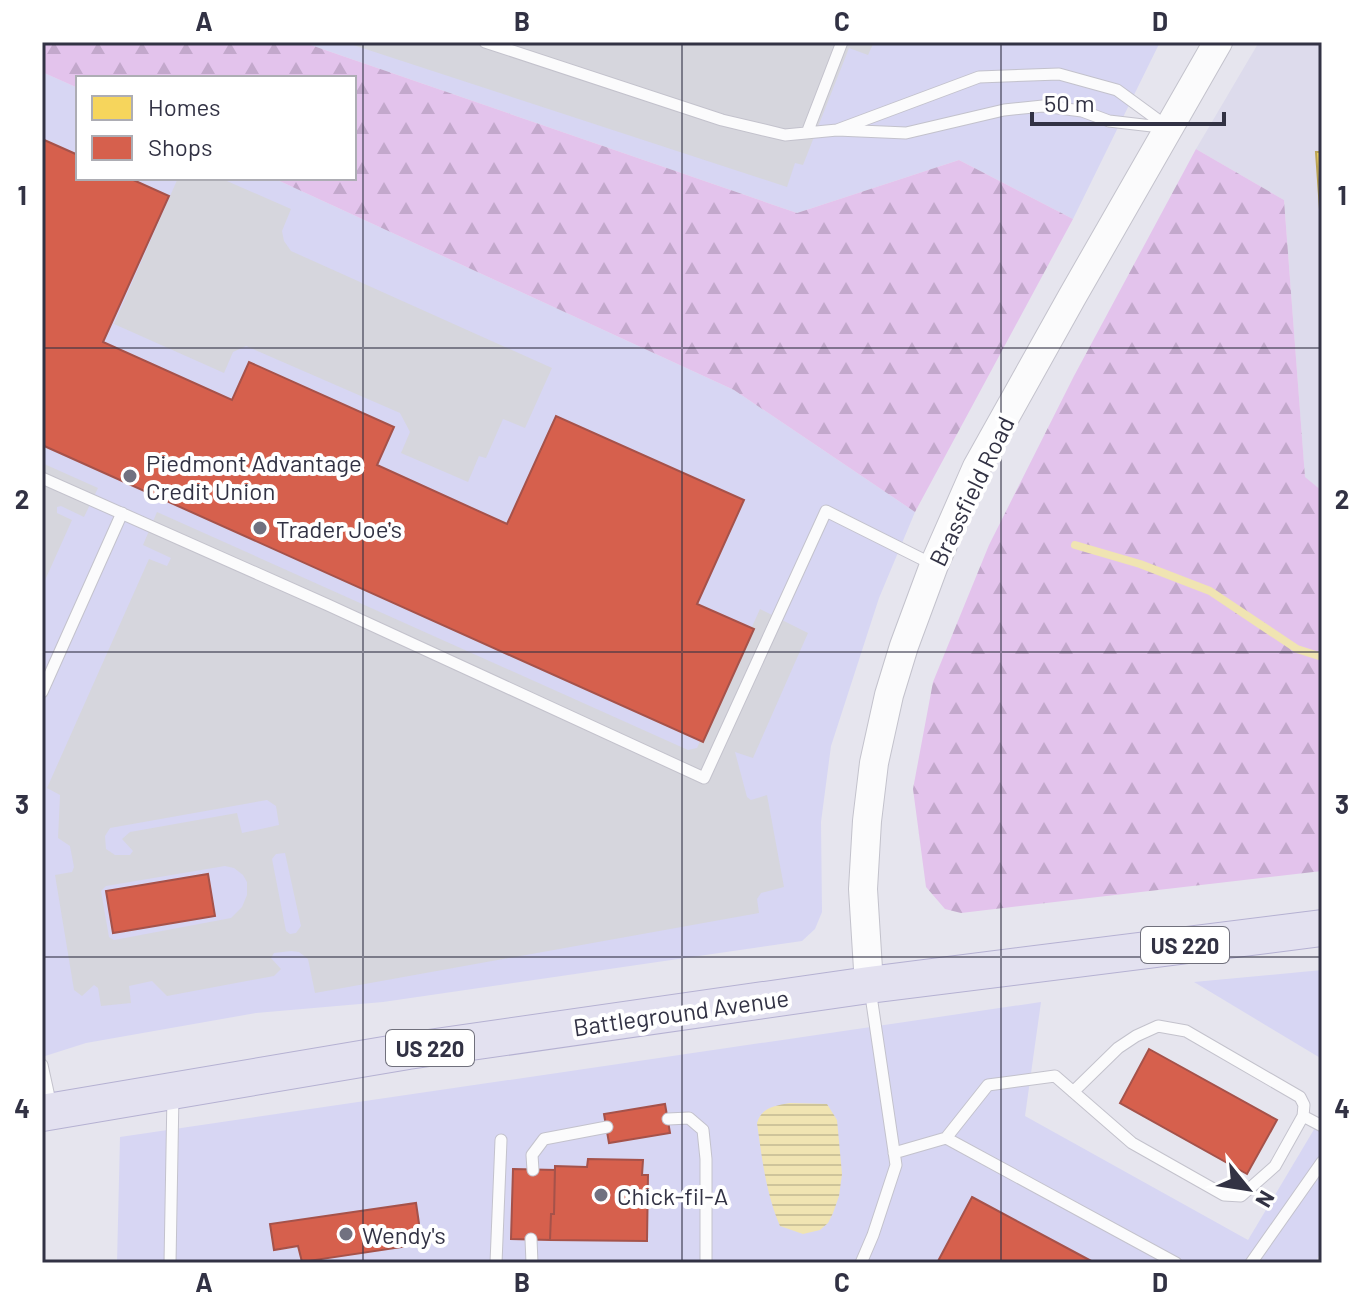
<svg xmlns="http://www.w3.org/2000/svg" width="1364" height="1305" viewBox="0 0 1364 1305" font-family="Barlow,sans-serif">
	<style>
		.residential { fill: #dddbec }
		.commercial { fill: #d7d6f3 }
		.forest { fill: url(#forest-firs) }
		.parking { fill: #d6d6dd; fill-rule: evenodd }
		.water { fill: url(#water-rules) }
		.homes { fill: #f6d55c; stroke: #bba455; stroke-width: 2 }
		.shops { fill: #d6604d; stroke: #a5524a; stroke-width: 2 }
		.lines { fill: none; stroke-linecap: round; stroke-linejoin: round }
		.stream { stroke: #f0e4b2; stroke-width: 8 }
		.service-casing { stroke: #c3c2cc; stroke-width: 13 }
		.tertiary-casing { stroke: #c3c2cc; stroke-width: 30 }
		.primary-casing { stroke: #b5b1d2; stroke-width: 38 }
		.service { stroke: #fbfbfc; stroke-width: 11 }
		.tertiary { stroke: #fbfbfc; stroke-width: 28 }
		.primary { stroke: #e3e1f0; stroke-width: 36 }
		.grid { fill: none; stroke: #323244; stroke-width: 2; stroke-opacity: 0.55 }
		.poi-dot { fill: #717180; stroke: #fff; stroke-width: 3 }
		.labels { text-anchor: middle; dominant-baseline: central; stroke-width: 8; stroke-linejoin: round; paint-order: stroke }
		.shield { fill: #fff; stroke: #70707c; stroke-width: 2 }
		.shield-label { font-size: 22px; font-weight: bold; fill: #323244 }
		.poi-label { font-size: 24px; fill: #323244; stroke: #fff; text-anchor: start }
		.street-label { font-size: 24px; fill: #323244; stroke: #fff }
		.neatline { fill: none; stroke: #323244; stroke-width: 3 }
		.grid-label { font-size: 26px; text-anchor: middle; font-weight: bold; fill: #323244 }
	</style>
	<defs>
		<pattern id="forest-firs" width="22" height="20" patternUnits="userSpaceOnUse" patternTransform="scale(2)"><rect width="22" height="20" fill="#e3c3ec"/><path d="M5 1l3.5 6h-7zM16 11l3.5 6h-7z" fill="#c3a8cc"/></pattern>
		<pattern id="water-rules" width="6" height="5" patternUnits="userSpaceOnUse" patternTransform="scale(2)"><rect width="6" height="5" fill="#f0e4b2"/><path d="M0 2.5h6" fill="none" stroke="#cec49a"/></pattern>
	</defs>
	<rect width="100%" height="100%" fill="#e6e5ee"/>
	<path class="residential" d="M1259 42H1322V491L1305 478 1284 200 1196 149Z"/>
	<path class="commercial" d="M302 42H1160L1073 219 959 160 797 213Z
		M42 72 78 88V178H273L734 390 915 512 879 598 831 746 821 822 822 912 815 929 802 941 383 1002 256 1013 86 1043 42 1057Z
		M1322 970V1059L1194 982Z
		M1041 1002 1025 1116 1248 1240 1322 1116V1250L1315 1263H117L120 1137Z"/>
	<path class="forest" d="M42 42H302L797 213 959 160 1073 219 915 512 734 390 273 178H354V78H78V88L42 72Z
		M1196 149 1284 200 1305 477 1322 491V871L961 913 945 909 926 887 913 789 933 682 989 545 1074 376Z"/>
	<path class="parking" d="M344 42H874L868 55 849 48 803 165 795 163 787 187Z
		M178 178H220L291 209 282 231 284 241 291 251 552 368 525 428 503 419 486 458 479 456 468 482 401 453 410 432 400 413 246 346 233 352 224 373 114 324Z
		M42 463 98 488 84 517 61 506 57 507V513L72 520 42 587Z
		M157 512 688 750 697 748 760 609 808 633 753 758 735 752 747 797 751 800 767 795 784 887 761 893 757 899 759 913 315 993 308 959 299 952 291 951 274 953 271 958 281 969 274 976 167 996 152 981 129 986 131 1003 101 1006 98 988 94 985 82 996 74 990 55 875 72 872 74 867 70 846 58 838 60 795 47 788 149 559 167 566 171 558 143 545ZM267 800 276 806 279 825 242 833 237 813 130 832 122 839 133 851 130 855H115L106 849 105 836 110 828ZM285 853 301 926 296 933 290 934 286 931 272 859 276 854ZM225 866 234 868 243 875 247 882V895L242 907 231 918 114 940 109 937 101 891 106 886Z"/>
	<path class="water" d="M790 1103 827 1104 837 1120 842 1174 839 1196 833 1213 828 1223 820 1230 803 1234 780 1226C766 1193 762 1159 757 1123 762 1107 774 1106 790 1103Z"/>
	<path class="homes" d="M1316 152H1322V238Z"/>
	<path class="shops" d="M42 139 78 155V178H129L169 196 103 342 232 400 249 362 394 427 377 465 507 524 556 416 744 500 697 604 754 629 703 742 42 445Z
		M208 874 215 916 113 933 106 891Z
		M1149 1049 1277 1120 1247 1174 1120 1103Z
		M665 1104 670 1133 609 1143 604 1114Z
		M588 1159 643 1160 642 1175H648L647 1241 550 1240 551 1214H554L555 1166 587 1167Z
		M513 1169 555 1170 554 1214H551L550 1240 511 1239Z
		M972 1197 1095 1263H937Z
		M416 1203 422 1244 302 1262 298 1246 274 1250 270 1224Z"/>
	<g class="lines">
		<path class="stream" d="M1075 545 1140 564 1210 591 1297 649 1322 657"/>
		<defs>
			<path id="service" d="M485 42 722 120 785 135 837 130
				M1059 74 1117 90 1169 128 1109 121 1082 111 1043 106 1004 110 906 133 837 130 979 77Z
				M807 133 842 42
				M42 478 328 605 704 778 826 511 934 565
				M42 692 122 513
				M42 1065 51 1106
				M1073 1092 1118 1048 1136 1036 1158 1026 1186 1031 1300 1097 1304 1105 1303 1116
				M668 1119 689 1118 703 1130 706 1159V1263
				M946 1138 988 1085 1055 1076 1132 1143 1224 1195 1241 1196 1275 1166 1303 1116 1322 1126
				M894 1153 946 1138 1176 1263
				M533 1170 532 1155 544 1139 607 1127
				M531 1239 532 1263
				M170 1263 173 1094
				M496 1263 501 1140
				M861 1263 873 1235 896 1165 870 989
				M1251 1263 1322 1162"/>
			<path id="tertiary" d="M869 985 863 889 867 821 874 763 889 695 904 646 934 565 977 467 1072 297 1218 42"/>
			<path id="primary" d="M42 1113 408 1051 869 985 1322 928"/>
		</defs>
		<use href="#service" class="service-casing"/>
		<use href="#tertiary" class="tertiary-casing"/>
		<use href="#primary" class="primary-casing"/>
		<use href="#service" class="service"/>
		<use href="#tertiary" class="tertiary"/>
		<use href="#primary" class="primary"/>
	</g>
	<path class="grid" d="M363 42V1263M682 42V1263M1001 42V1263M42 348H1322M42 652H1322M42 957H1322"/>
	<g class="poi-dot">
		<circle cx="130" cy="476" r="8"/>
		<circle cx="260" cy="528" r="8"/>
		<circle cx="601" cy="1195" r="8"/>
		<circle cx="346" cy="1234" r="8"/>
	</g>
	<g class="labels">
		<g class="shield">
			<rect x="1141" y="927" width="88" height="36" rx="6"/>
			<rect x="386" y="1030" width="88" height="36" rx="6"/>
		</g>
		<g class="shield-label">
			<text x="1185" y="945">US 220</text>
			<text x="430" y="1048">US 220</text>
		</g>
		<g class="poi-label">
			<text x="146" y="462">Piedmont Advantage<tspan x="146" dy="28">Credit Union</tspan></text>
			<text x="276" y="528">Trader Joe's</text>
			<text x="617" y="1195">Chick-fil-A</text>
			<text x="362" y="1234">Wendy's</text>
		</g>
		<g class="street-label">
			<text transform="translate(971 491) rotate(-64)">Brassfield Road</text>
			<text transform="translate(681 1012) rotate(-8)">Battleground Avenue</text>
		</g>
	</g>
	<rect width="1364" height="1305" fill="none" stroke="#ffffff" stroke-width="88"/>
	<rect x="76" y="76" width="280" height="104" fill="#ffffff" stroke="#adadb4" stroke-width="2"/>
	<rect x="92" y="96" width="40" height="24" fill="#f6d55c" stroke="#adadb4" stroke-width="2"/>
	<text x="148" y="116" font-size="24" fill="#323244">Homes</text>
	<rect x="92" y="136" width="40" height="24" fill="#d6604d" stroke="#adadb4" stroke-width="2"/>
	<text x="148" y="156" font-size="24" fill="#323244">Shops</text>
	<g transform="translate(1248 1189) rotate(120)" stroke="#ffffff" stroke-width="6" paint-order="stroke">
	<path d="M0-6L14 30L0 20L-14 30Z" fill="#323244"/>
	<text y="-12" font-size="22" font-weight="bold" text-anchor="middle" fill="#323244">N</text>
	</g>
	<path d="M1032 112v12h192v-12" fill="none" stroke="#323244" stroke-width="4"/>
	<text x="1044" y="112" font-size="24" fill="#323244" stroke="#ffffff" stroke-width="6" paint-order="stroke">50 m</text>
	<rect x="44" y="44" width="1276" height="1217" class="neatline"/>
	<g class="grid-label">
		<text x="204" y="31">A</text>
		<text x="522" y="31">B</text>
		<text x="842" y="31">C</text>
		<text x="1160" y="31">D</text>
		<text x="22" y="205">1</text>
		<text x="1342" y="205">1</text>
		<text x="22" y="509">2</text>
		<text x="1342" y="509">2</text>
		<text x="22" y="814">3</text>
		<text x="1342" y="814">3</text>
		<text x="22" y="1118">4</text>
		<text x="1342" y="1118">4</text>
		<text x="204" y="1292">A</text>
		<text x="522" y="1292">B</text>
		<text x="842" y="1292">C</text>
		<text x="1160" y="1292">D</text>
	</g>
</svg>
